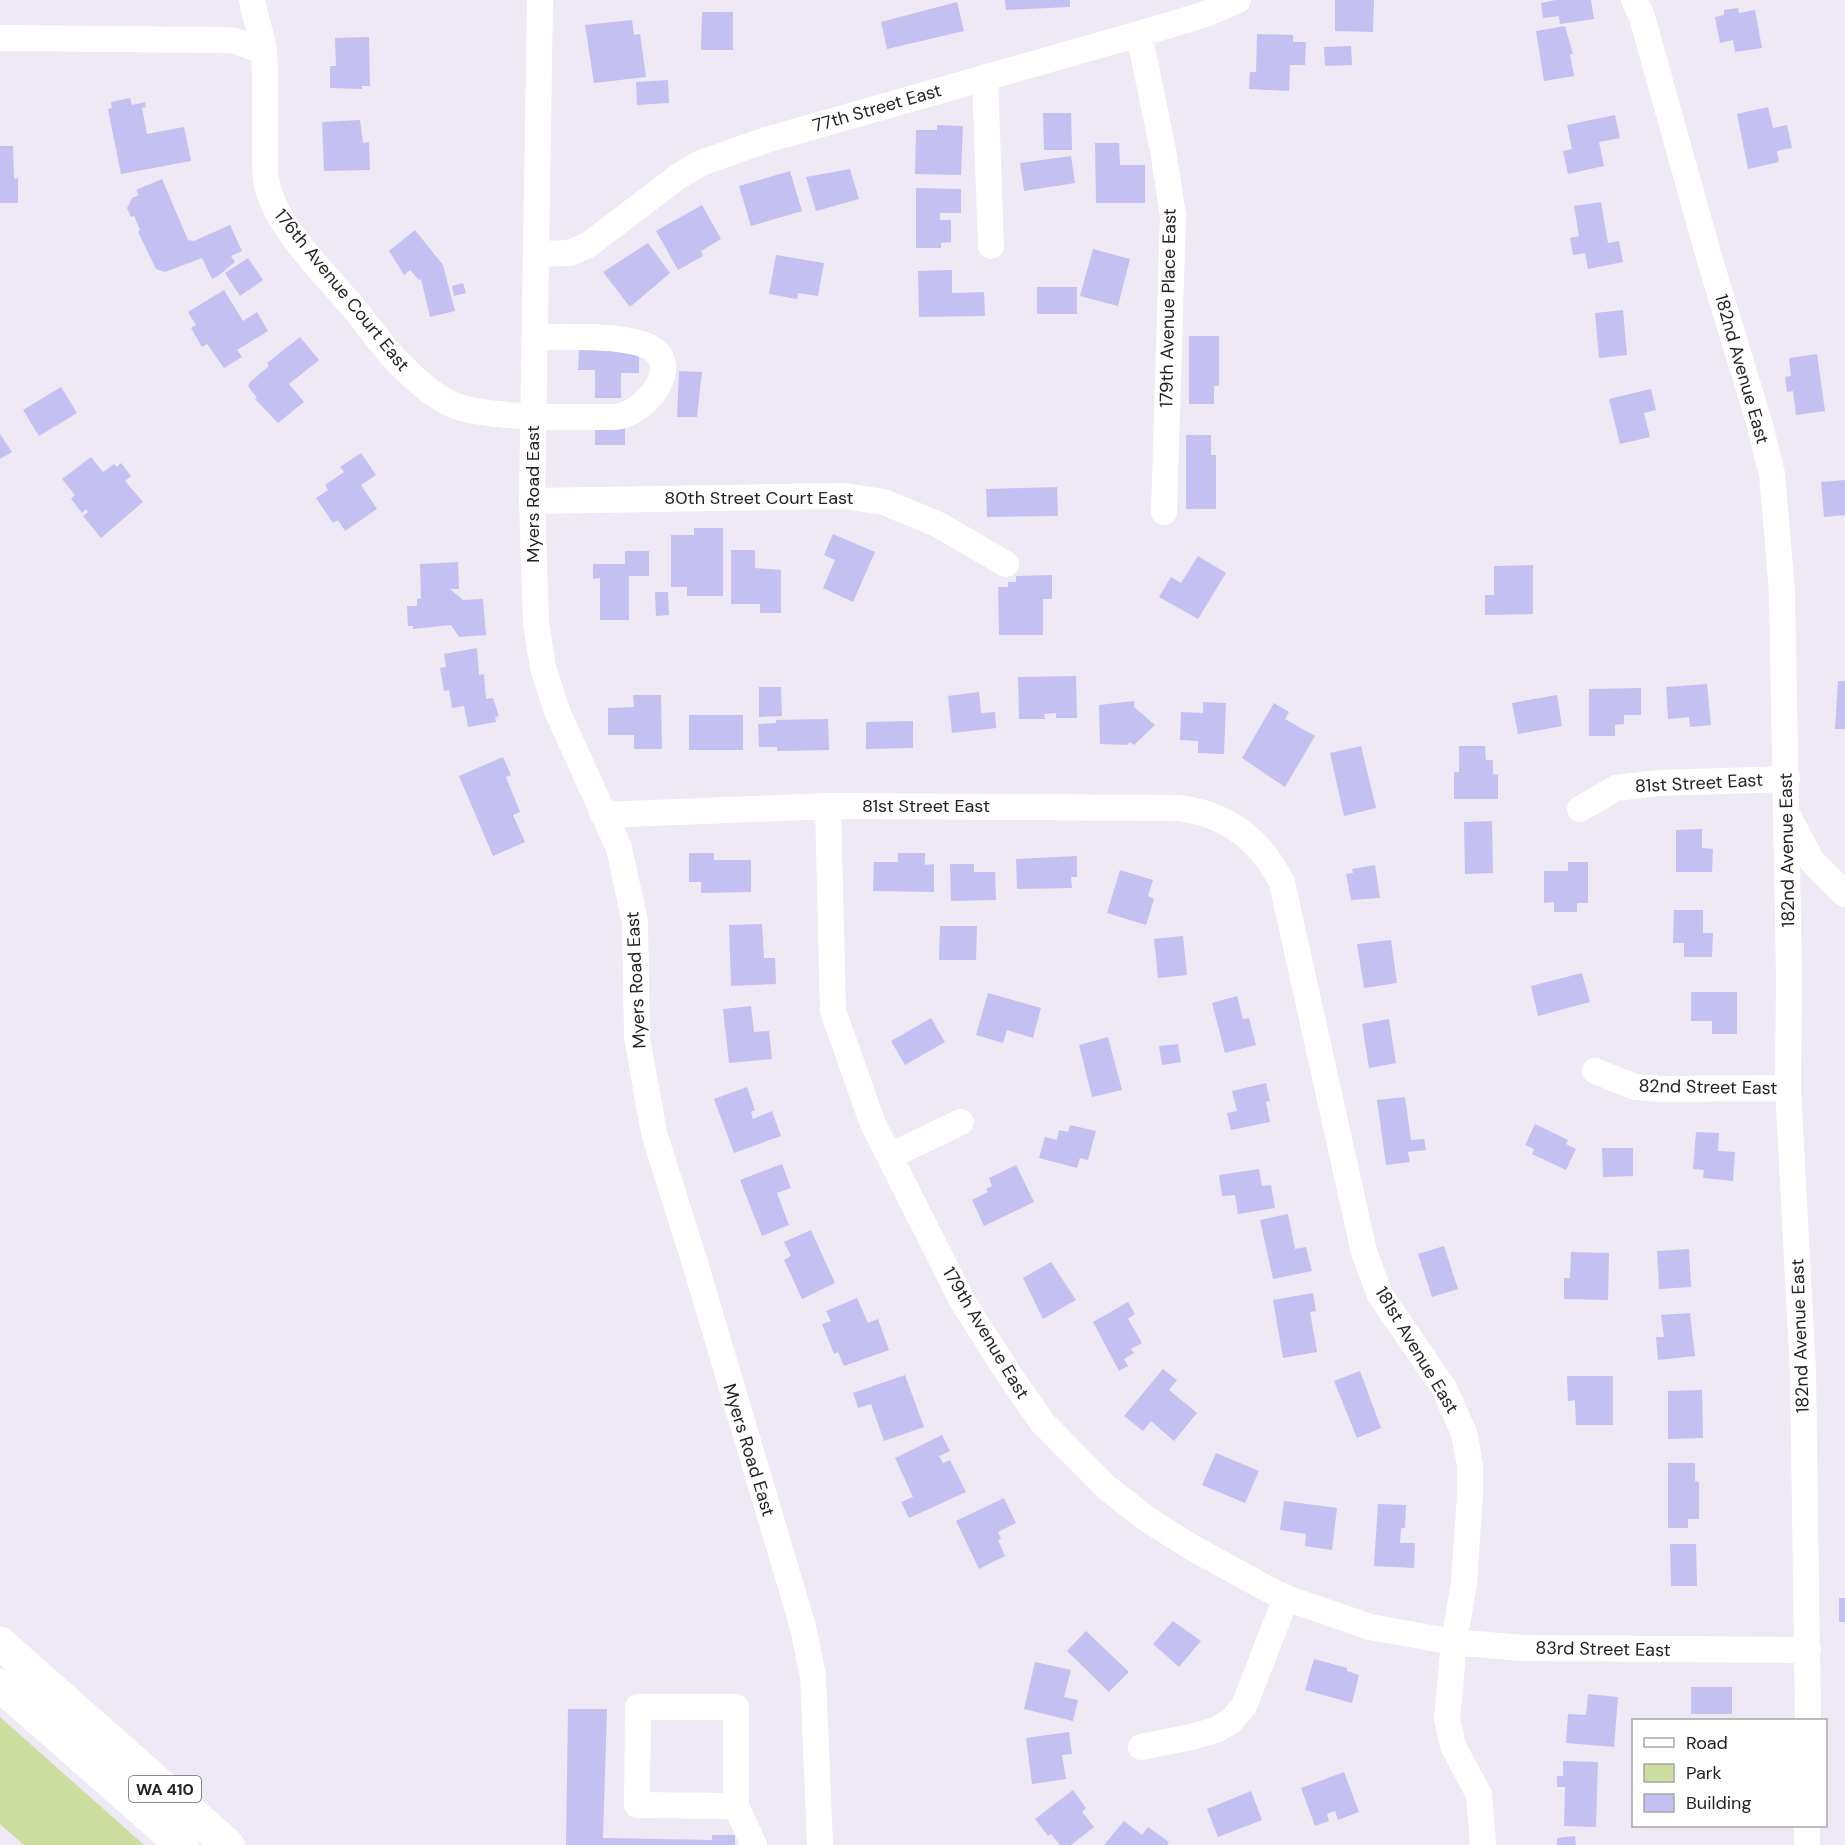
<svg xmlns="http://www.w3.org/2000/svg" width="1845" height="1845" viewBox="0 0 1845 1845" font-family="'DM Sans',sans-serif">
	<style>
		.green { fill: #cddd9f }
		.building { fill: #c4c0f2 }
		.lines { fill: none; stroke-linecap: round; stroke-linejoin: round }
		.minor { stroke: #fff; stroke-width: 26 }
		.highway { stroke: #fff; stroke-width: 33 }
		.labels { text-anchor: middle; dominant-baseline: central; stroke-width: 4.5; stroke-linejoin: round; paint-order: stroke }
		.shield { fill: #fff; stroke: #666467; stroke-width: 1.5 }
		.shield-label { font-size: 16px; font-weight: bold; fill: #242226 }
		.street-label { font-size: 18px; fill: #242226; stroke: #fff }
	</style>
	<rect width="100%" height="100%" fill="#efe8f5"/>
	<path class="green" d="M0 1717 144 1845H24L0 1824Z"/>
	<path class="building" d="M1005 0H1070V7L1006 10Z
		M1335 0H1374L1373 32 1335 31Z
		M1556 0H1591L1594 19 1560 24 1559 16 1543 18 1541 3Z
		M957 2 964 31 887 49 881 22Z
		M1738 8 1739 13 1755 10 1762 48 1735 52 1733 40 1720 43 1715 17 1724 15V10Z
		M702 12H733V50H701Z
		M632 20 634 35 640 34 646 77 594 83 585 25Z
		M1565 26 1573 54H1570L1574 76 1544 81 1536 31Z
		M1257 34 1293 35V42H1306L1305 65H1290L1289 91 1249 89 1250 72H1256Z
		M369 37 370 86H362V89L330 88V66H336L335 38Z
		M1351 46 1352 65 1325 66 1324 47Z
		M668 80 669 103 637 105 636 82Z
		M130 98 132 105 145 102 146 107 142 108 147 134 184 127 191 161 121 174 108 109 112 108 111 102Z
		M1768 107 1773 128 1787 125 1792 148 1777 151 1779 162 1748 169 1737 114Z
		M1043 113H1071L1072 150H1044Z
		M1615 115 1620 138 1599 142 1604 166 1568 174 1563 151 1572 149 1567 125Z
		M360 120 363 143 369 142 370 170 324 171 322 122Z
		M937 125 963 126 961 175 915 174 916 130H937Z
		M1095 143H1119L1120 165H1145V203H1096Z
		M0 146H13L14 179 18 178V203H0Z
		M1071 156 1075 183 1024 191 1020 163Z
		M850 169 859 199 816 211 806 177Z
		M790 171 802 211 751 226 739 186Z
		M162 179 188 240 194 241 230 225 242 251 231 256 235 262 218 276 212 279 202 258 165 272 156 269 138 232 140 230 134 216 131 217 127 208 132 198 139 195 136 190Z
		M916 188 961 189V213H940V220H951V242L941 243V248H916Z
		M1601 202 1608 243 1619 241 1623 262 1588 269 1585 253 1573 255 1570 238 1579 236 1574 206Z
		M702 205 721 239 701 251 703 256 678 270 656 231Z
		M415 230 443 265 455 311 430 317 421 279 419 280 410 270 404 275 389 251Z
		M648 243 670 273 630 307 603 272Z
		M1093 249 1130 259 1118 306 1080 296Z
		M776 255 824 263 818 296 798 293 797 299 769 294Z
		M248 258 263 280 240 296 225 273Z
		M952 270V293L984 292 985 316 919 317 918 271Z
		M463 283 466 293 454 296 452 286Z
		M1037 287H1077V314H1037Z
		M224 290 243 321 257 312 268 331 237 350 242 357 224 368 207 344 202 347 191 328 196 325 188 312Z
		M1623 310 1627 355 1599 358 1595 313Z
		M1189 336H1219V386H1214V404H1189Z
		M300 337 319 360 289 384 304 402 278 423 255 399 257 398 248 386 250 382 269 366 267 363Z
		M579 350 639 351V373H621V398H595V370H578Z
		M1817 354 1825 411 1796 415 1793 391 1787 392 1785 377 1791 376 1789 358Z
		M679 371 702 372 697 417H677Z
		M61 387 77 413 39 436 23 410Z
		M1651 389 1656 410 1644 413 1650 437 1620 444 1609 399Z
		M595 425H625V445H595Z
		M0 434 12 452 0 459Z
		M1186 435H1211V455H1216V509H1186Z
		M361 453 376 475 361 485 377 509 345 531 338 520 333 523 316 498 328 490 325 485 344 472 340 467Z
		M91 457 103 472 114 464 117 467 121 463 131 476 125 481 143 502 101 538 83 516 88 512 86 509 82 513 71 499 75 495 62 479Z
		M1845 480V515L1824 517 1821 482Z
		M1057 487 1058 516 987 517 986 489Z
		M694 528H723V596H687V587H671V535H694Z
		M833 534 875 552 853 602 823 588 835 560 824 555Z
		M731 550H755V568L781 570V613H760V604H731Z
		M625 551H649V576H629V620H600V578L593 579V564H625Z
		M1198 556 1226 573 1198 619 1159 597 1171 577 1181 583Z
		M458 562 459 589H450L463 600 483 599 486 635 459 637 451 625 413 629V626H408L407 606H417V599L421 598 420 564Z
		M1533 565V614L1485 615V595H1494V566Z
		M1052 575V599H1043V635H999L998 587H1008V582H1016V576Z
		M655 592H668L669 615 656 616Z
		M477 648 479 675 484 674 486 699 493 698 499 716 495 717 496 722 468 727 464 706 452 708 449 690 444 691 440 668 446 667 444 654Z
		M1076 676 1077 718H1056V713L1044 714 1045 719H1019L1018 677Z
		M1838 681H1845V729H1835Z
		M1707 684 1711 725 1690 727 1689 717 1668 719 1666 687Z
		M759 687H781L782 716 759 717Z
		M1641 688V715H1624V724L1615 725V736H1589V689Z
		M979 692 981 713 995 712 996 728 952 733 948 696Z
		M633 695H661L662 749H634V735H608V708L634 707Z
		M1557 695 1562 726 1518 734 1512 703Z
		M1134 701V707L1155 725 1134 745 1130 742 1127 745 1100 744 1099 705Z
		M1203 702 1226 703 1224 754 1198 753V741L1180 740 1181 712 1203 713Z
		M1274 703 1289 712 1285 719 1315 736 1285 787 1242 758Z
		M689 715H743V750H689Z
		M828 719 829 750 777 751V747H759L758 724 776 723V720Z
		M913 721V748L866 749V722Z
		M1361 746 1376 808 1344 816 1330 753Z
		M1459 746H1485L1486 760H1493V774L1498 775V799H1454V772H1459Z
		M503 757 511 775 506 777 520 812 513 815 525 842 493 856 459 776Z
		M1492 821 1493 873 1465 874 1464 822Z
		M1702 829V848L1713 849 1712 872H1676V830Z
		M689 853H714V860H751V892L701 893V882H689Z
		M898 853H925V865L934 864V892L873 891 874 862H898Z
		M1077 856V877H1071L1072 888 1017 889 1016 859Z
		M1568 862H1588V903H1577V912H1554V902L1544 903V871H1568Z
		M950 864H974V872H995L996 900 951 901Z
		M1375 865 1380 898 1351 900 1346 874 1353 873 1352 869Z
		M1120 870 1153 880 1148 896 1154 899 1146 925 1107 913Z
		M1674 910H1703V933H1713L1712 957H1684V943H1673Z
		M762 924 764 958H775L776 984 731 986 729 925Z
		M940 926H977L976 960H939Z
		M1183 936 1187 975 1158 978 1154 939Z
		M1391 940 1397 983 1364 988 1357 944Z
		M1582 973 1590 1002 1538 1016 1531 986Z
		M1691 992H1737V1034H1712V1021H1691Z
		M988 993 1041 1008 1033 1038 1007 1030 1003 1043 976 1035Z
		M1237 996 1243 1019 1249 1018 1256 1045 1225 1053 1212 1003Z
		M751 1006 754 1032 769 1031 772 1059 729 1063 723 1009Z
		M931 1018 945 1042 905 1065 891 1041Z
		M1389 1019 1396 1063 1369 1068 1362 1024Z
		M1108 1037 1122 1090 1092 1097 1079 1045Z
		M1178 1044 1181 1062 1162 1065 1159 1046Z
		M1266 1083 1270 1101 1266 1102 1270 1122 1231 1130 1227 1113 1237 1111 1232 1091Z
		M747 1087 755 1110 751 1112 753 1119 772 1111 781 1136 734 1153 714 1099Z
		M1405 1097 1411 1140 1424 1139 1426 1150 1408 1152 1410 1162 1386 1165 1377 1100Z
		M1535 1124 1568 1140 1566 1144 1576 1149 1566 1170 1532 1154 1534 1149 1525 1145Z
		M1070 1125 1096 1131 1088 1160 1080 1158 1077 1168 1039 1158 1045 1137 1057 1140 1059 1130 1068 1132Z
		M1696 1132 1719 1133 1718 1151 1735 1152 1733 1181 1703 1178 1704 1170 1693 1169Z
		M1602 1148H1633V1176L1603 1177Z
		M782 1164 791 1188 777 1193 789 1225 762 1236 740 1180Z
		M1016 1165 1034 1202 984 1226 972 1200 988 1192 986 1189 992 1186 989 1178Z
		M1259 1169 1262 1186 1271 1185 1275 1208 1238 1214 1235 1195 1222 1196 1219 1175Z
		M1288 1214 1295 1249 1306 1247 1312 1271 1273 1279 1260 1220Z
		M811 1230 835 1283 802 1299 784 1260 791 1256 784 1242Z
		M1444 1246 1458 1289 1432 1297 1418 1254Z
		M1689 1249 1691 1287 1659 1289 1657 1251Z
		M1571 1252 1609 1253 1608 1300 1564 1299V1278H1570Z
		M1051 1262 1076 1300 1043 1319 1023 1278Z
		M1313 1293 1316 1311 1310 1312 1317 1352 1283 1358 1273 1300Z
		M857 1298 868 1323 878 1319 889 1350 844 1366 838 1352 834 1354 822 1324 831 1321 826 1311Z
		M1128 1302 1135 1314 1128 1319 1142 1343 1131 1349 1134 1353 1124 1359 1128 1366 1119 1371 1093 1322Z
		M1690 1313 1695 1356 1658 1360 1656 1337H1664L1661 1315Z
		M1163 1369 1177 1380 1169 1390 1197 1413 1174 1441 1151 1421 1143 1431 1124 1416Z
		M1360 1371 1381 1428 1357 1438 1334 1381Z
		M905 1375 924 1427 884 1441 871 1404 858 1408 853 1393Z
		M1567 1376H1613V1425H1576L1575 1400 1568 1401Z
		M1702 1390 1703 1438 1668 1439V1391Z
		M942 1435 950 1451 939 1456 943 1463 950 1460 966 1492 909 1518 901 1502 913 1497 895 1458Z
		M1216 1453 1259 1471 1245 1503 1202 1485Z
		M1668 1463H1695V1481L1699 1482V1519H1688V1528H1668Z
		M1004 1498 1016 1523 998 1532 1001 1539 998 1540 1005 1556 979 1569 956 1521Z
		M1284 1501 1337 1508 1332 1550 1305 1546 1306 1534 1280 1530Z
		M1378 1504 1406 1505 1405 1528H1401L1400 1543H1415L1414 1568 1374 1566Z
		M1670 1544H1696L1697 1586H1671Z
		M1839 1598H1845V1622H1839Z
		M1173 1621 1201 1641 1179 1667 1153 1644Z
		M1086 1631 1129 1672 1109 1692 1067 1651Z
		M1314 1659 1347 1668V1671L1359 1675 1352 1703 1305 1690Z
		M1035 1662 1071 1670 1064 1697 1078 1700 1073 1721 1024 1709Z
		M1691 1687H1732V1714H1691Z
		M1588 1694 1618 1697 1614 1747 1566 1743 1568 1714 1586 1715Z
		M568 1709H607L603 1838 712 1840V1835H735V1845H566Z
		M1069 1732 1072 1754 1062 1755 1066 1779 1032 1784 1026 1738Z
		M1563 1761 1598 1762 1596 1827 1564 1826 1565 1787H1557V1776H1563Z
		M1344 1772 1359 1812 1338 1820 1335 1811 1327 1814 1329 1821 1315 1826 1301 1788Z
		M1073 1790 1086 1808 1082 1812 1094 1827 1071 1845H1060L1051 1834 1048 1836 1035 1819Z
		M1251 1791 1262 1820 1218 1837 1207 1809Z
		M1124 1821 1142 1835 1148 1827 1169 1842 1167 1845H1104Z
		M1575 1836 1576 1845H1557V1838Z"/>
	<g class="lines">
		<path class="minor" d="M252 0C255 18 262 35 264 53 266 85 265 117 265 149 265 162 264 176 268 189 281 233 329 278 358 313 373 332 387 353 405 369 419 383 437 399 456 406 492 419 574 417 614 417 643 416 684 367 651 348 628 334 563 337 535 337
			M540 0 532 501 536 622 543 668 557 711 619 848 635 922 637 1037 654 1133 694 1260 803 1627 813 1676 820 1845
			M1634 0 1642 17 1709 257 1759 422 1772 474 1782 591 1789 977 1788 1088 1803 1373 1808 1720
			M1139 34 1163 150 1173 215 1164 512
			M0 38 223 40 235 41 264 51
			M985 77 991 246
			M536 254 570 253 588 245 679 176 701 163 766 140 1139 34 1206 14 1238 0
			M532 501 844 496 884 502 939 525 1006 564
			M828 806 833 1011 873 1124 963 1302 1010 1376 1042 1422 1106 1487 1144 1517 1191 1547 1262 1586 1286 1598 1370 1627 1454 1642 1522 1648 1808 1650
			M1580 809 1616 788 1659 783 1787 779
			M603 815 828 806 1179 808C1227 814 1261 840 1282 883L1364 1252 1380 1295 1444 1388 1464 1433 1470 1465V1494L1464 1583 1454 1642 1447 1719 1453 1746 1479 1795 1483 1845
			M1789 818 1812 861 1845 894
			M1595 1071 1635 1087 1666 1089 1788 1088
			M890 1156 961 1122
			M1141 1747 1191 1737 1216 1730 1231 1721 1244 1706 1286 1598
			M736 1806 637 1805 638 1707H736V1806L754 1845
			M1807 1845V1826"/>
		<path class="highway" d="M0 1643 228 1845
			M0 1685 182 1845"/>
	</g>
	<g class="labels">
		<rect class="shield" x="129" y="1776" width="72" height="26" rx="4.5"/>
		<g class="shield-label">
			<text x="165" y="1789">WA 410</text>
		</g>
		<g class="street-label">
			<text transform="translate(877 108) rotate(-16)">77th Street East</text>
			<text transform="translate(342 290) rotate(51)">176th Avenue Court East</text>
			<text transform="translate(1168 308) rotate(-89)">179th Avenue Place East</text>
			<text transform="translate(1742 369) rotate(74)">182nd Avenue East</text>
			<text transform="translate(533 494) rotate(-90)">Myers Road East</text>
			<text x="759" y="498">80th Street Court East</text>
			<text transform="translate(1699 783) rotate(-3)">81st Street East</text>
			<text x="926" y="806">81st Street East</text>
			<text transform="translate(1787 850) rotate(-91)">182nd Avenue East</text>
			<text transform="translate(636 980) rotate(-93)">Myers Road East</text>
			<text transform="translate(1708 1087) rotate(1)">82nd Street East</text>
			<text transform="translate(986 1333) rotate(59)">179th Avenue East</text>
			<text transform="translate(1800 1336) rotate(-92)">182nd Avenue East</text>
			<text transform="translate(1417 1350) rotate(59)">181st Avenue East</text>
			<text transform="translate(749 1450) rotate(73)">Myers Road East</text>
			<text transform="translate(1603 1649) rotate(1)">83rd Street East</text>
		</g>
	</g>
	<rect x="1632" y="1719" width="195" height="108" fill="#ffffff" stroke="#a7a7a8" stroke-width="1.5"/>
	<rect x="1644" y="1738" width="30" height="9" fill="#ffffff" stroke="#a7a7a8" stroke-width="1.5"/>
	<text x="1686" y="1749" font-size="18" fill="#242226">Road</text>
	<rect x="1644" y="1764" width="30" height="18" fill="#cddd9f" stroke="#a7a7a8" stroke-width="1.5"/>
	<text x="1686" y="1779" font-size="18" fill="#242226">Park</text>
	<rect x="1644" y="1794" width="30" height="18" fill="#c4c0f2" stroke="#a7a7a8" stroke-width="1.5"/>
	<text x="1686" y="1809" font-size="18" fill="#242226">Building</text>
</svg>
